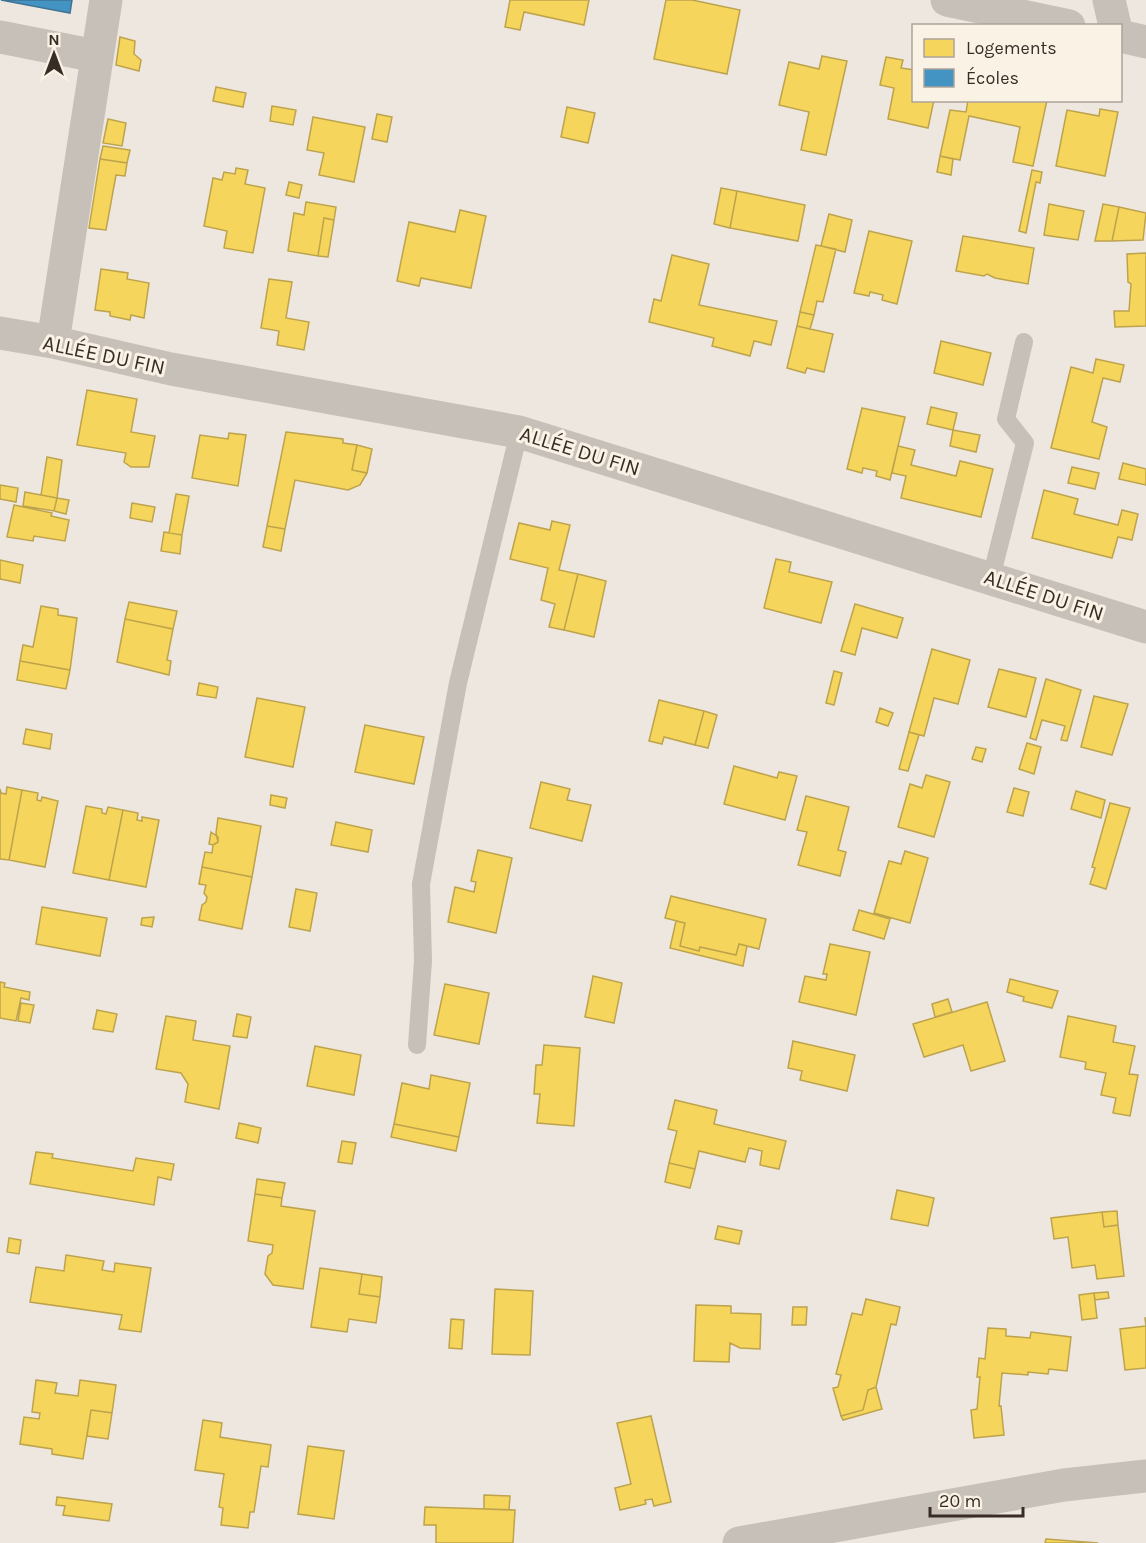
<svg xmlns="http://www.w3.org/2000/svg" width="1146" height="1543" viewBox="0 0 1146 1543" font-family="Karla,sans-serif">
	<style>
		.homes { fill: #f6d55c; stroke: #bda34c; stroke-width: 1.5 }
		.schools { fill: #4393c3; stroke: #407494; stroke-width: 1.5 }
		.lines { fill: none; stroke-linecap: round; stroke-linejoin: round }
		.lane { stroke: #c7c0b9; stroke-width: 18 }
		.street { stroke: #c7c0b9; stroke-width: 33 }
		.labels { text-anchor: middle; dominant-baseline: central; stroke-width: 6; stroke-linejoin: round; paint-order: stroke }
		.street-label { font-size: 21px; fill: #382d26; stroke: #fbf2e6 }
	</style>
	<rect width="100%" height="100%" fill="#eee7df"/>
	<path class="homes" d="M510 0H589L584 25 524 12 520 30 505 27Z
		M666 0H692L740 10 727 74 654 59Z
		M120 37 135 41 134 54 141 60 139 71 116 65Z
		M822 56 847 61 826 155 801 150 809 112 779 105 789 62 819 69Z
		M886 57 903 60 901 68 914 70V100H934L928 128 888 119 894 88 880 85Z
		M216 87 246 93 243 107 213 101Z
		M968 100H1047L1033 166 1013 162 1020 127 969 116 960 160 940 156 950 110 966 112Z
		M272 106 296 110 293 125 270 121Z
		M567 107 595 113 588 143 561 137Z
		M1100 109 1118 112 1105 176 1056 166 1067 110 1099 116Z
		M377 114 392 117 387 142 372 139Z
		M313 117 365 127 354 182 319 175 324 153 307 150Z
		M108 119 126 123 122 146 103 143Z
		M103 146 130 150 127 163 100 159Z
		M940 156 953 159 951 175 937 172Z
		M100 159 127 163 125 176 116 175 106 230 89 228Z
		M236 168 248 170 245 184 265 188 253 253 224 248 227 231 204 226 213 178 222 180 224 172 235 174Z
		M1032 170 1042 172 1040 183 1036 182 1026 233 1019 231Z
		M289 182 302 185 299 198 286 195Z
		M721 188 737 191 730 228 714 224Z
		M737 191 805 205 798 241 730 228Z
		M306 202 336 207 334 220 324 218 318 256 288 251 294 213 304 215Z
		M1049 204 1084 211 1078 240 1044 235Z
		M1103 204 1119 207 1112 241H1095Z
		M1119 207 1146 213 1143 240 1112 241Z
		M460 210 486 216 471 288 421 278 419 286 397 281 409 222 455 232Z
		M829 214 852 220 845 252 821 246Z
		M324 218 334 220 328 257 318 256Z
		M869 231 912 241 897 304 882 300 883 295 870 292 869 296 854 293Z
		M963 236 1034 248 1028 284 995 278 987 274 984 276 956 271Z
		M816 245 836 249 823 302 817 301 814 315 800 312Z
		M1146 253V326L1115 327 1114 311H1129L1131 284 1128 282 1127 254Z
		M672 255 709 264 699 305 777 321 771 345 754 341 750 356 712 346 714 338 649 322 654 299 661 301Z
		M101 269 128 273 127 279 149 283 144 318 131 315 130 320 110 316V312L95 310Z
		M269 279 292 282 286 318 309 322 304 350 277 345 279 331 261 328Z
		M800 312 814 315 810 329 797 326Z
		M797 326 833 334 824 372 807 368 805 373 787 368Z
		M941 341 991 353 983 385 934 373Z
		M1096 359 1124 365 1120 382 1103 378 1092 422 1107 427 1099 459 1051 448 1071 367 1093 373Z
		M87 390 137 399 131 432 155 436 149 467H131L124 462 126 453 77 445Z
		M931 407 957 413 953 430 927 424Z
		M862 408 905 417 890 480 876 476 877 471 863 468 862 473 847 469Z
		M953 430 980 435 976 452 950 446Z
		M286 432 343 439V443L357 445 352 470 367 473 360 485 348 490 295 480 285 529 267 526Z
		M229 433 246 435 238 486 192 478 200 435 228 439Z
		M357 445 372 449 367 473 352 470Z
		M898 446 915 450 911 465 956 476 960 461 993 469 981 517 901 498 906 476 892 473Z
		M47 457 62 460 57 498 41 495Z
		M1123 463 1146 469V485L1119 479Z
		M1072 467 1099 473 1095 489 1068 483Z
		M0 485 18 488 16 502 0 499Z
		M1044 490 1078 499 1074 514 1118 525 1122 510 1138 514 1132 540 1118 537 1112 558 1032 538Z
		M25 492 57 498 54 511 23 506Z
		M176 494 189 496 182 535 169 533Z
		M57 498 69 500 66 514 54 511Z
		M132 503 155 507 152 522 130 518Z
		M14 505 52 513 51 516 69 520 65 541 34 536 33 541 7 537Z
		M552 521 570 525 559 570 578 574 564 630 549 627 555 604 541 600 548 568 510 559 519 523 550 530Z
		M267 526 285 529 281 551 263 547Z
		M164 532 182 535 180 554 161 551Z
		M776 559 791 562 789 572 832 582 821 623 764 608Z
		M0 560 23 565 20 583 0 579Z
		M578 574 606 581 594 637 564 630Z
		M129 602 177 611 173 629 125 619Z
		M855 604 903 618 897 638 862 628 855 655 841 651Z
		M41 606 58 609V615L77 618 70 670 20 661 23 645 33 647Z
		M125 619 173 629 167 660 171 661 169 675 117 662Z
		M932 649 970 660 958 704 934 698 924 736 909 732Z
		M20 661 70 670 66 689 17 680Z
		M999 669 1036 678 1026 717 988 707Z
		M834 671 842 673 834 705 826 703Z
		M1046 679 1081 690 1067 741 1061 740 1065 726 1042 720 1036 740 1030 738Z
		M199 683 218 687 216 698 197 695Z
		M1094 696 1128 704 1112 755 1081 747Z
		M257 698 305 707 293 767 245 757Z
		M659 700 704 711 695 745 664 737 662 744 649 741Z
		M880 708 893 713 888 726 876 722Z
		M704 711 717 715 708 748 695 745Z
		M365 725 424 737 414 784 355 772Z
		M26 729 52 734 50 749 23 744Z
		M909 732 919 735 908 771 899 769Z
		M1027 743 1041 747 1034 774 1019 769Z
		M976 747 986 749 982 762 972 759Z
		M734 766 777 778 779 772 797 776 785 820 724 804Z
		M926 775 950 782 934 837 898 827 910 784 922 788Z
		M541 782 570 789 567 800 591 805 582 841 530 828Z
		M7 787 22 790 9 860 0 859V789L1 793 6 794Z
		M1014 788 1029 792 1023 816 1007 812Z
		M22 790 38 793 37 800 41 801 42 797 58 801 45 867 9 860Z
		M1076 791 1105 800 1101 818 1071 809Z
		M271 795 287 798 285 808 270 805Z
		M806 796 849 807 838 850 846 852 840 876 798 865 807 832 797 830Z
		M1110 803 1130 808 1106 889 1090 884 1095 868 1092 867Z
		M86 806 102 809V813L106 814 108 807 123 810 109 880 73 873Z
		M123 810 138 813 137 820 142 821V817L159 820 146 887 109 880Z
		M218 818 261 826 252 877 202 867 205 852 212 853 213 845 218 842 216 833Z
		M336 822 372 830 368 852 331 845Z
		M211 832 218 837V842L213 845 209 844Z
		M478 850 512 858 496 933 448 922 455 887 474 892 476 882 471 881Z
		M905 851 928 858 910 923 874 913 889 861 901 864Z
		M202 867 252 877 242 929 199 920 202 905 206 902 207 897 204 893 206 885 199 884Z
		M296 889 317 893 310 931 289 927Z
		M671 896 766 919 759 949 739 944 736 955 700 947 699 951 680 946 685 923 665 918Z
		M42 907 107 918 100 956 36 944Z
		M859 910 890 919 884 939 853 930Z
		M154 917 152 927 141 925 142 918Z
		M676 921 685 923 680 946 699 951 700 947 736 955 739 944 747 946 743 966 670 948Z
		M830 944 870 952 856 1015 799 1002 805 976 826 980 827 974H823Z
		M593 976 622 983 614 1023 585 1017Z
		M1010 979 1058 991 1052 1008 1023 1001 1024 997 1007 992Z
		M0 982 5 983 4 987 30 992 29 1000 21 998 16 1021 0 1018Z
		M445 984 489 993 479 1044 434 1035Z
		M948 999 952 1012 935 1017 932 1004Z
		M987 1002 1005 1061 971 1071 963 1045 924 1057 913 1024Z
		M21 1003 34 1005 30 1023 18 1021Z
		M97 1010 117 1014 113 1032 93 1029Z
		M237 1014 251 1017 247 1038 233 1036Z
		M166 1016 196 1021 193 1040 230 1046 219 1109 185 1102 188 1084 181 1073 156 1069Z
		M1068 1016 1116 1026 1113 1042 1135 1046 1129 1074 1138 1075 1130 1116 1113 1113 1116 1098 1101 1095 1106 1073 1085 1069 1086 1062 1060 1057Z
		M793 1041 855 1055 847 1091 800 1080 802 1071 788 1068Z
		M544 1045 580 1048 574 1126 537 1123 540 1094H534L536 1065H542Z
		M315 1046 361 1055 354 1095 307 1086Z
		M431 1075 470 1083 459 1137 394 1124 402 1083 429 1089Z
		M675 1100 717 1110 714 1124 786 1141 779 1169 760 1165 762 1151 749 1148 745 1162 699 1151 695 1169 669 1163 677 1131 668 1129Z
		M239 1123 261 1128 258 1143 236 1138Z
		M394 1124 459 1137 456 1151 391 1137Z
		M342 1141 356 1143 352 1164 338 1162Z
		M36 1152 53 1154 52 1158 133 1171 136 1158 174 1164 171 1180 158 1177 154 1205 30 1184Z
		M669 1163 695 1169 690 1188 665 1182Z
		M257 1179 285 1183 282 1198 255 1194Z
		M897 1190 934 1198 928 1226 891 1219Z
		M255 1194 282 1198 281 1206 315 1211 303 1289 273 1285 265 1274 268 1256 272 1253 273 1245 248 1241Z
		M1117 1211 1118 1225 1104 1227 1102 1212Z
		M1102 1212 1104 1227 1118 1225 1124 1276 1097 1279 1095 1265 1072 1268 1068 1237 1054 1239 1051 1218Z
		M718 1226 742 1231 739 1244 715 1239Z
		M9 1238 21 1240 19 1254 7 1252Z
		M66 1255 104 1261 102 1270 114 1272 115 1263 151 1268 141 1332 119 1329 122 1315 30 1302 36 1267 64 1271Z
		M320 1268 362 1274 359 1294 380 1297 376 1323 349 1319 347 1332 311 1327Z
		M362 1274 382 1277 380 1297 359 1294Z
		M495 1289 533 1291 530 1355 492 1354Z
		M1108 1292 1109 1298 1095 1300 1094 1293Z
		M1094 1293 1097 1318 1082 1320 1079 1295Z
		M866 1299 900 1307 896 1325 891 1324 876 1387 868 1390 863 1410 841 1416 833 1388 838 1387 841 1375 836 1374 852 1313 862 1315Z
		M696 1305 731 1306V1313L761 1314 760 1349 740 1348 730 1343 729 1362 694 1361Z
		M793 1307H807L806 1325H792Z
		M1145 1318H1146V1368L1125 1370 1120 1329 1146 1326Z
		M451 1319 464 1320 462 1349 449 1348Z
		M988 1328 1006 1329V1336L1030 1338 1031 1332 1071 1337 1067 1371 1049 1369 1048 1374 1028 1372V1375L1002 1373 999 1406H1001L1004 1435 974 1438 971 1410 977 1409 980 1377H977L979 1358 985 1359Z
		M36 1380 57 1383 55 1393 78 1396 80 1380 116 1385 112 1413 91 1410 83 1459 52 1454V1449L20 1444 24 1417 39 1419 40 1413 32 1412Z
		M876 1387 882 1409 843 1420 841 1416 863 1410 868 1390Z
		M91 1410 112 1413 108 1439 87 1436Z
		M651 1416 671 1502 654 1506 652 1499 645 1500 646 1504 620 1510 615 1488 631 1484 617 1423Z
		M203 1420 222 1423 220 1437 271 1445 268 1467 261 1466 254 1512H250L248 1528 221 1525 223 1508 219 1507 224 1474 195 1470Z
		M308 1446 344 1451 334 1519 298 1514Z
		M484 1495 510 1496 509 1510 484 1509Z
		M57 1497 112 1504 109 1521 63 1515 65 1506 56 1505Z
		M425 1507 515 1510 513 1543H436V1525H424Z
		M1046 1539 1098 1543H1045Z"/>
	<path class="schools" d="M1 0H72L70 13Z"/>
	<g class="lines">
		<path class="lane" d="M991 578 1025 443 1006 419 1024 342
			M417 1045 423 961 421 884 458 683 519 432"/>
		<path class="street" d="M947 0 1069 26
			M1109 0 1115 26
			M1120 36 1146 42
			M0 37 96 56
			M0 333 53 342 171 369 519 432 1146 627
			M53 342 106 0
			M739 1543 1064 1485 1146 1476"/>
	</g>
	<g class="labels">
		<g class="street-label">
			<text transform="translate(104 355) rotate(12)">ALLÉE DU FIN</text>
			<text transform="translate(580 451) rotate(17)">ALLÉE DU FIN</text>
			<text transform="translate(1044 595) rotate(18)">ALLÉE DU FIN</text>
		</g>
	</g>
	<rect x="912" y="24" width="210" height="78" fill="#fbf2e6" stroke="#ada399" stroke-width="1.5"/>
	<rect x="924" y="39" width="30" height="18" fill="#f6d55c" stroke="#ada399" stroke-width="1.5"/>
	<text x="966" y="54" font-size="18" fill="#382d26">Logements</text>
	<rect x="924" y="69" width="30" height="18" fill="#4393c3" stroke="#ada399" stroke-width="1.5"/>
	<text x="966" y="84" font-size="18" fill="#382d26">Écoles</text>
	<g transform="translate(54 54)" stroke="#fbf2e6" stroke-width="4.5" paint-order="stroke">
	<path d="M0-4.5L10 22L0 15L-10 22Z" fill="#382d26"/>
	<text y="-9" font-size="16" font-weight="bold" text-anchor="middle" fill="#382d26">N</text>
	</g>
	<path d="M930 1507v9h93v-9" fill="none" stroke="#382d26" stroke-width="3"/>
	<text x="939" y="1507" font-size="18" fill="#382d26" stroke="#fbf2e6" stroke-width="4.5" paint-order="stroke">20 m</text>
</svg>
